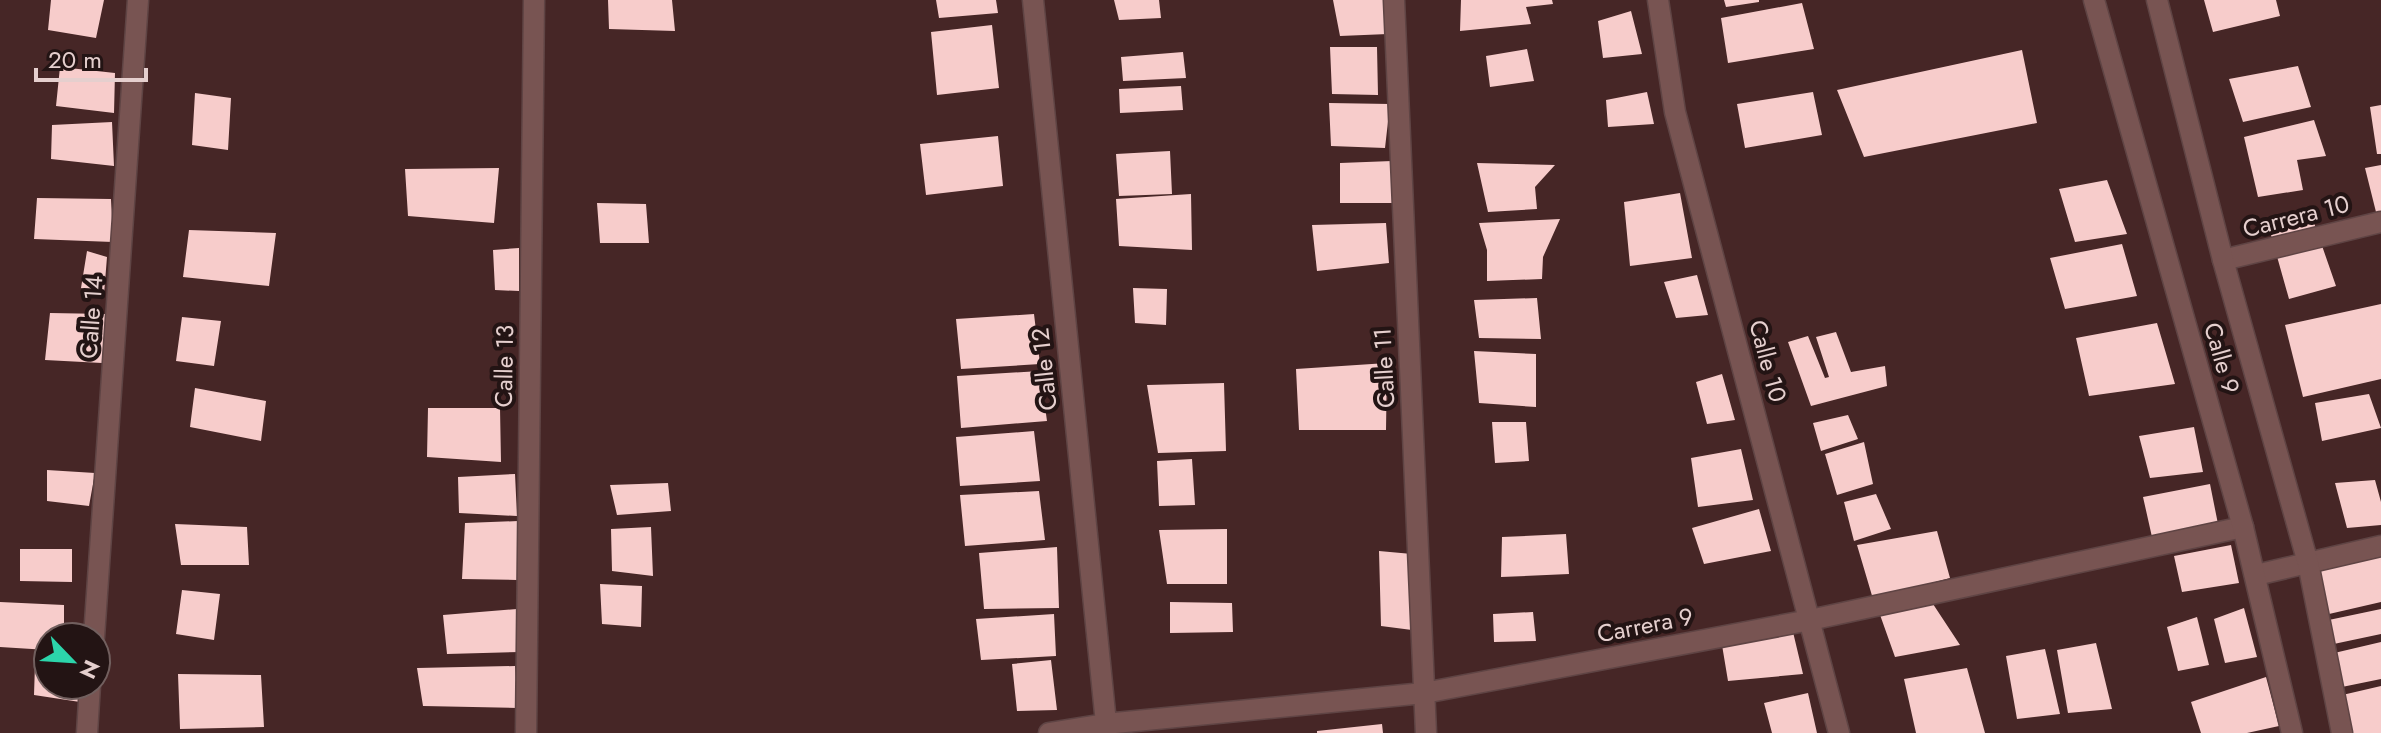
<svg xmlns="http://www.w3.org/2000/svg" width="2381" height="733" viewBox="0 0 2381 733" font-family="Jost,sans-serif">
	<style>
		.building { fill: #f7cccb }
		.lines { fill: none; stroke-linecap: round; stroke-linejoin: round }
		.street-casing { stroke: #5f4444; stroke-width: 23 }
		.secondary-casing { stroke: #5f4444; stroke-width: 23 }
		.street { stroke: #785452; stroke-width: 20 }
		.secondary { stroke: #785452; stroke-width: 20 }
		.labels { text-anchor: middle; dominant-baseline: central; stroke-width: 8; stroke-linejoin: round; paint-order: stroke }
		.street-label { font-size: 24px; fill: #e5cfce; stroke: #231414 }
	</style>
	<rect width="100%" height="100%" fill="#462626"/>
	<path class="building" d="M51 0H104L96 38 48 30Z
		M608 0H672L675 31 609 29Z
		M936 0H996L998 13 939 18Z
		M1114 0H1159L1161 18 1119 20Z
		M1333 0H1387L1388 34 1340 36Z
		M1461 0H1552L1553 4 1526 7 1531 24 1460 31Z
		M1724 0H1759V2L1726 7Z
		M2204 0H2276L2280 16 2213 32Z
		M1802 3 1814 49 1728 63 1721 18Z
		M1631 11 1642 54 1603 58 1598 21Z
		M992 25 999 88 937 95 931 32Z
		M1330 47H1377L1378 95 1332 94Z
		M1527 49 1534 81 1490 87 1486 56Z
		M2022 50 2037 123 1864 157 1837 90Z
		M1183 52 1186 78 1123 81 1121 57Z
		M2298 66 2311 107 2243 122 2229 79Z
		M60 67 115 73 114 113 56 106Z
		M1181 86 1183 110 1120 113 1119 89Z
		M1647 92 1654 124 1608 127 1606 100Z
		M1813 92 1822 135 1745 148 1737 104Z
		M195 93 231 98 228 150 192 145Z
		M1329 103 1390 104 1385 148 1331 146Z
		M2381 105V154H2377L2370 107Z
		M2314 120 2326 156 2297 160 2303 190 2258 197 2244 137Z
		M112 122 114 166 51 159 52 125Z
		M998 136 1003 186 926 195 920 144Z
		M1170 151 1172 194 1119 196 1116 154Z
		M1392 161 1393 203H1340V163Z
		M1477 163 1555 165 1535 187 1537 209 1488 212Z
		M2381 165V211L2376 212 2365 168Z
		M499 168 494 223 408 216 405 169Z
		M2107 180 2127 234 2075 242 2059 189Z
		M1680 193 1692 258 1630 266 1624 202Z
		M1191 194 1192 250 1119 246 1116 199Z
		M37 198 111 199 113 242 34 239Z
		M597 203 646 204 649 243H600Z
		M2312 217 2336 286 2289 299 2267 221Z
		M1560 219 1543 257 1542 279 1487 281V250L1479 223Z
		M1386 223 1389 263 1317 271 1312 225Z
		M189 230 276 233 269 286 183 277Z
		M2122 244 2137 296 2065 309 2050 258Z
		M519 248V291L495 290 493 250Z
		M87 251 107 257 104 294 81 288Z
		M1697 275 1708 315 1676 318 1664 282Z
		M1133 288 1167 289 1166 325 1135 323Z
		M1537 298 1541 339 1479 338 1474 300Z
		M2381 304V379L2303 397 2285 325Z
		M50 313 106 314 102 363 45 360Z
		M1034 314 1040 364 961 369 956 319Z
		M182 317 221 321 214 366 176 361Z
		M2157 323 2175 384 2089 396 2076 338Z
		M1836 332 1851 372 1885 366 1887 386 1811 406 1788 342 1808 336 1825 378 1829 377 1816 337Z
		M1474 351 1536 354V407L1479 403Z
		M1387 363 1386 430H1299L1296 369Z
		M1040 371 1047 421 961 428 957 376Z
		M1722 374 1735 420 1707 424 1696 382Z
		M1224 383 1226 451 1158 453 1147 385Z
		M195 388 266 401 261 441 190 427Z
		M2369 394 2381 428 2322 441 2315 403Z
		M428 408H500L501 462 427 457Z
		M1848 415 1858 439 1821 451 1813 423Z
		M1492 422H1526L1529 461 1495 463Z
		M2194 427 2203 472 2150 478 2139 436Z
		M1034 431 1040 481 960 486 956 437Z
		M1864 442 1873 484 1837 495 1825 454Z
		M1741 449 1753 500 1698 507 1691 458Z
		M1192 459 1195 505 1159 506 1157 461Z
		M47 470 95 473 89 506 47 501Z
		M515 474 517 516 459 513 458 477Z
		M2375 480 2381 502V525L2347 528 2335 483Z
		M668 483 671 511 617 515 610 485Z
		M2210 484 2219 529 2152 537 2143 497Z
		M1039 491 1045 540 965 546 960 495Z
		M1876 494 1891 529 1854 541 1844 502Z
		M1759 509 1771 551 1704 564 1692 528Z
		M518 521 517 580 462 579 465 523Z
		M175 524 247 527 249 565H181Z
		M651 527 653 576 612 571 611 529Z
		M1227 529V584H1167L1159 530Z
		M1937 531 1950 578 1873 599 1857 545Z
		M1566 534 1569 574 1501 577 1502 537Z
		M2231 545 2239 583 2182 592 2174 556Z
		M1057 547 1059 608 984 609 979 553Z
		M20 549H72V582L20 581Z
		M1379 551 1412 554V630L1381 626Z
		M2381 554V602L2329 614 2319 568Z
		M600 584 642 586 641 627 602 624Z
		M182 590 220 594 214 640 176 634Z
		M0 602 64 605V637H48V650L0 647Z
		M1170 602 1232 603 1233 632 1170 633Z
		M1933 604 1960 645 1895 657 1879 612Z
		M2244 608 2257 657 2225 663 2214 619Z
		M517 609 520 652 447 654 443 615Z
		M2381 609V634L2329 645 2324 621Z
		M1533 612 1536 641 1494 642 1493 614Z
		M1054 614 1056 656 981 660 976 619Z
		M2197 617 2209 665 2178 671 2167 627Z
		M1793 632 1803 674 1728 681 1722 645Z
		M2381 642V679L2337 688 2330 654Z
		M2096 643 2112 709 2068 713 2057 650Z
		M2045 649 2060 714 2017 719 2006 656Z
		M1051 660 1057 710 1017 711 1012 664Z
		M35 664 48 665V685H81L80 702 34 695Z
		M515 666 518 708 423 706 417 668Z
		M1967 668 1985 733H1916L1904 679Z
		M178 674 261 675 264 727 180 729Z
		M2266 677 2279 726 2247 733H2201L2191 702Z
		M2381 686V733H2346L2338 696Z
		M1808 693 1817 733H1772L1764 703Z
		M1382 724 1383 733H1317V731Z"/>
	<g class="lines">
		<defs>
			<path id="street" d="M1033 0 1107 733
				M1394 0 1426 733
				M1658 0 1675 112 1839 733
				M2223 260 2381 222
				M2256 575 2381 546
				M94 637 138 0
				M87 733 90 685
				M526 733 534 0
				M1049 733 1105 724 1424 693 1810 620 2243 527"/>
			<path id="secondary" d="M2094 0 2243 527 2292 733
				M2157 0 2223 260 2308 563 2342 733"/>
		</defs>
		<use href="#street" class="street-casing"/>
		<use href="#secondary" class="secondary-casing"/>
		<use href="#street" class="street"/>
		<use href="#secondary" class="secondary"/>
	</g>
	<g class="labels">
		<g class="street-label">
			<text transform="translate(2296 216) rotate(-14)">Carrera 10</text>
			<text transform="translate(91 317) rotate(-86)">Calle 14</text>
			<text transform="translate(2222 358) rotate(74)">Calle 9</text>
			<text transform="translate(1768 361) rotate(75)">Calle 10</text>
			<text transform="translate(504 366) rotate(-89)">Calle 13</text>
			<text transform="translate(1384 368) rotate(-93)">Calle 11</text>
			<text transform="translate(1044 369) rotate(-96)">Calle 12</text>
			<text transform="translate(1645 625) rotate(-11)">Carrera 9</text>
		</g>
	</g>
	<g transform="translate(72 661) rotate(115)"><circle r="38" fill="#231414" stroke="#715f5e" stroke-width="2"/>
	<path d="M0-6L14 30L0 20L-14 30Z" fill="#2cd5ab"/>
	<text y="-12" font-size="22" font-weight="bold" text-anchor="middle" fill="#e5cfce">N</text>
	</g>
	<path d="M36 68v12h110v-12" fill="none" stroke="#e5cfce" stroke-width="4"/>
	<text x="48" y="68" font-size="24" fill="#e5cfce" stroke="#231414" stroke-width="6" paint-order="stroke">20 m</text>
</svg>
